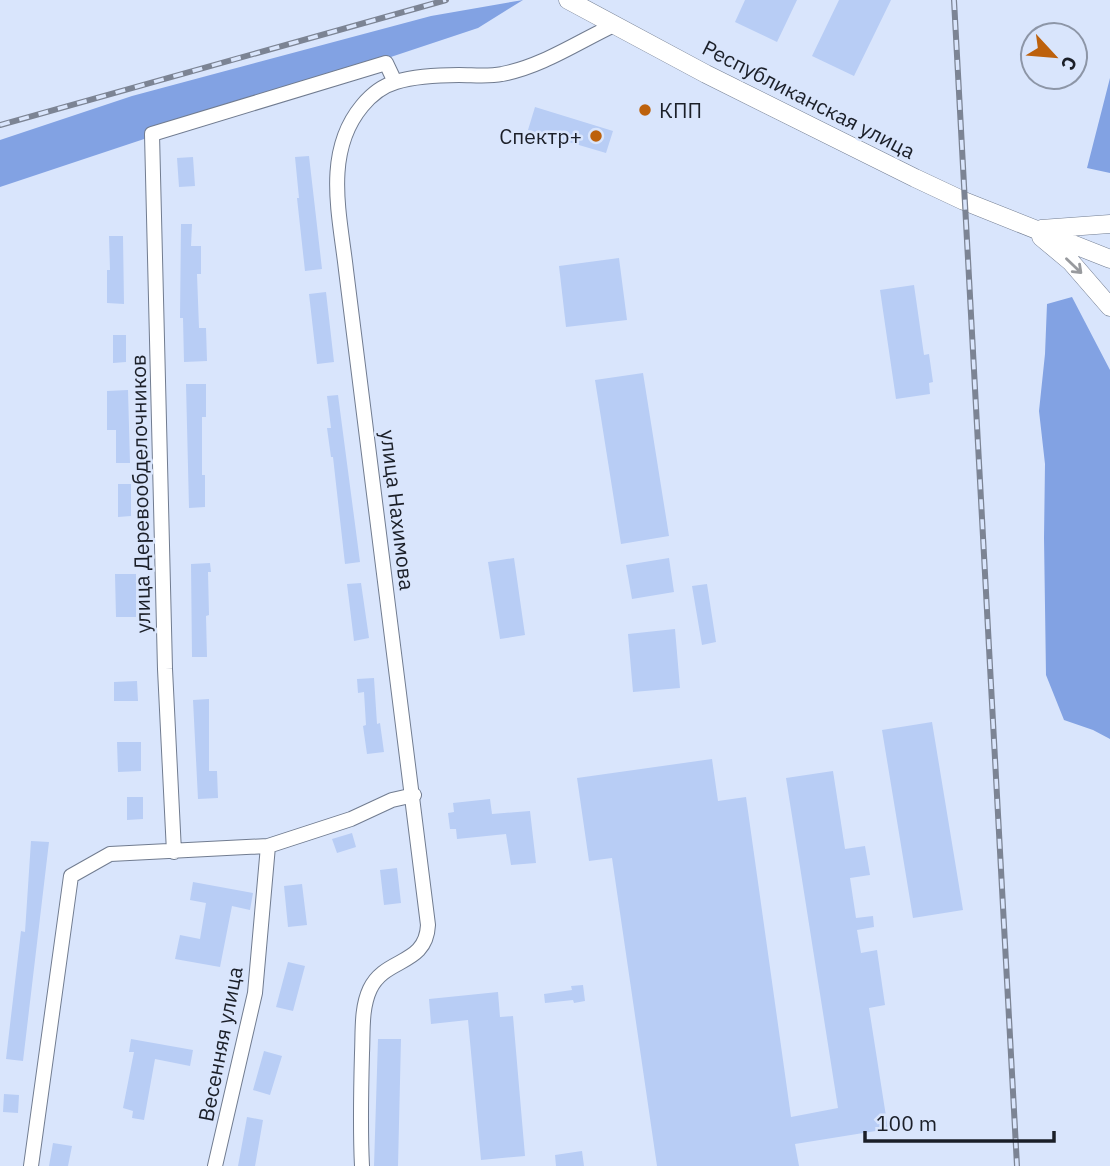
<svg xmlns="http://www.w3.org/2000/svg" width="1110" height="1166" viewBox="0 0 1110 1166" font-family="'IBM Plex Sans',sans-serif">
	<style>
		.forest { fill: #82a2e3 }
		.building { fill: #b8cdf5 }
		.lines { fill: none; stroke-linecap: round; stroke-linejoin: round }
		.minor-casing { stroke: #717c90; stroke-width: 16 }
		.major-casing { stroke: #717c90; stroke-width: 19 }
		.minor { stroke: #fff; stroke-width: 14 }
		.major { stroke: #fff; stroke-width: 18 }
		.rail-casing { stroke: #7c8494; stroke-width: 6 }
		.rail { stroke: #d9e5fc; stroke-width: 3.5; stroke-dasharray: 10; stroke-linecap: butt }
		.oneway { stroke: #989a9e }
		.poi-dot { fill: #bd610c; stroke: #d9e5fc; stroke-width: 2.5 }
		.labels { text-anchor: middle; dominant-baseline: central; stroke-width: 5; stroke-linejoin: round; paint-order: stroke }
		.street-label { font-size: 21px; fill: #1b1f28; stroke: #d9e5fc }
		.poi-label { font-size: 21px; fill: #1b1f28; stroke: #d9e5fc; text-anchor: start }
	</style>
	<rect width="100%" height="100%" fill="#d9e5fc"/>
	<path class="forest" d="M523 0 478 28 0 187V140L132 96 431 16Z
		M1110 78V173L1087 168Z
		M1072 297 1110 370V739L1093 730 1064 720 1046 675 1044 538 1045 464 1039 411 1045 354 1047 304Z"/>
	<path class="building" d="M745 0H797L777 42 735 22Z
		M839 0H891L854 76 812 56Z
		M535 107 613 131 606 153 528 130Z
		M309 156 322 269 305 271 297 198H299L295 157Z
		M193 157 195 186 179 187 177 158Z
		M181 224H192L191 246H201V274H197L199 328H206L207 361 184 362 183 318H180Z
		M109 236H123L124 304 107 303V270H110Z
		M619 258 627 320 566 327 559 266Z
		M914 285 924 355 929 354 933 382 929 383 930 394 896 399 880 290Z
		M326 292 334 362 317 364 309 294Z
		M113 335H126V362L113 363Z
		M643 373 669 536 621 544 595 380Z
		M186 384H206V417H202V475H205V507L189 508Z
		M128 390 130 463H116V430H107V391Z
		M338 395 360 562 345 564 333 457H331L327 428H331L327 396Z
		M118 484H131V516L118 517Z
		M514 558 525 635 500 639 488 562Z
		M669 558 674 592 632 599 626 565Z
		M210 563 211 572H208L209 615 206 616 207 657H192L191 564Z
		M115 574H136V617H116Z
		M361 583 369 638 354 641 347 584Z
		M707 584 716 642 702 645 692 586Z
		M675 629 680 688 633 692 628 634Z
		M374 678 377 724 380 723 384 752 367 754 363 726 366 725 364 692 358 693 357 679Z
		M137 681 138 701H114V682Z
		M209 699V771H217L218 798 198 799 193 700Z
		M932 722 963 910 913 918 882 730Z
		M117 742H141V771L118 772Z
		M712 759 718 801 746 797 791 1117 838 1108 786 778 833 771 845 849 865 846 870 875 850 878 856 918 873 916 874 927 857 930 861 953 877 950 885 1005 869 1008 888 1129 795 1144 799 1166H657L612 858 589 861 577 778Z
		M127 797H143V819L127 820Z
		M490 799 492 814 530 811 536 863 511 865 506 834 457 839 456 829H450L448 813 454 812 453 803Z
		M352 833 356 847 337 853 332 839Z
		M31 841 49 842 23 1061 6 1059 21 931 25 932Z
		M397 868 401 903 384 905 380 870Z
		M193 882 253 893 250 910 232 906 220 967 175 959 180 935 200 939 206 903 190 900Z
		M302 884 307 925 288 927 284 886Z
		M288 962 305 966 293 1011 276 1007Z
		M583 985 585 1001 574 1003 573 1000 545 1003 544 994 572 990 571 986Z
		M498 992 500 1017 513 1016 525 1156 481 1160 468 1020 431 1024 429 999Z
		M131 1039 193 1050 190 1066 155 1059 144 1120 132 1118 133 1111 123 1108 134 1052H129Z
		M378 1039H401L398 1166H374Z
		M264 1051 282 1056 270 1095 253 1090Z
		M4 1094 19 1095 18 1113 3 1112Z
		M247 1117 263 1120 255 1166H238Z
		M53 1143 72 1146 68 1166H49Z
		M582 1151 584 1166H556L555 1155Z"/>
	<g class="lines">
		<defs>
			<path id="minor" d="M174 852 165 669 152 134 386 63 395 82
				M31 1166 71 876 110 854 268 846 351 819 392 800 414 795
				M215 1166 255 993 268 846
				M362 1166C360 1128 361 1090 362 1053 363 1032 361 1008 370 989 385 957 426 966 428 925L346 270C340 216 323 153 362 106 371 95 382 86 396 82 416 76 439 75 459 75 473 75 488 77 502 74 541 67 578 42 614 25"/>
			<path id="major" d="M568 0 706 74 915 178 964 201 1110 259
				M1041 229 1110 224
				M1041 237 1071 262 1110 307"/>
		</defs>
		<use href="#minor" class="minor-casing"/>
		<use href="#major" class="major-casing"/>
		<use href="#minor" class="minor"/>
		<use href="#major" class="major"/>
		<defs>
			<path id="rail" d="M954 0 1017 1166
				M0 125 446 0"/>
		</defs>
		<use href="#rail" class="rail-casing"/>
		<use href="#rail" class="rail"/>
	</g>
	<defs><path id="oneway-shaft" d="M-6 0H5M1.5-3L5.5 0L1.5 3" fill="none" stroke-width="1.6" stroke-linecap="round" stroke-linejoin="round" transform="scale(1.75)"/></defs>
	<use class="oneway" href="#oneway-shaft" transform="translate(1074 266) rotate(44)"/>
	<g class="poi-dot">
		<circle cx="645" cy="110" r="7"/>
		<circle cx="596" cy="136" r="7"/>
	</g>
	<g class="labels">
		<g class="street-label">
			<text transform="translate(809 99) rotate(27)">Республиканская улица</text>
			<text transform="translate(140 494) rotate(-91)">улица Деревообделочников</text>
			<text transform="translate(398 510) rotate(83)">улица Нахимова</text>
			<text transform="translate(220 1044) rotate(-79)">Весенняя улица</text>
		</g>
		<g class="poi-label">
			<text x="659" y="110">КПП</text>
			<text x="582" y="136" text-anchor="end">Спектр+</text>
		</g>
	</g>
	<g transform="translate(1054 56) rotate(116)"><circle r="33" fill="#d9e5fc" stroke="#8d96a7" stroke-width="2"/>
	<path d="M0-5L12 26L0 18L-12 26Z" fill="#bd610c"/>
	<text y="-10" font-size="19" font-weight="bold" text-anchor="middle" fill="#1b1f28">С</text>
	</g>
	<path d="M865 1131v10h189v-10" fill="none" stroke="#1b1f28" stroke-width="3.5"/>
	<text x="876" y="1131" font-size="21" fill="#1b1f28" stroke="#d9e5fc" stroke-width="5" paint-order="stroke">100 m</text>
</svg>
